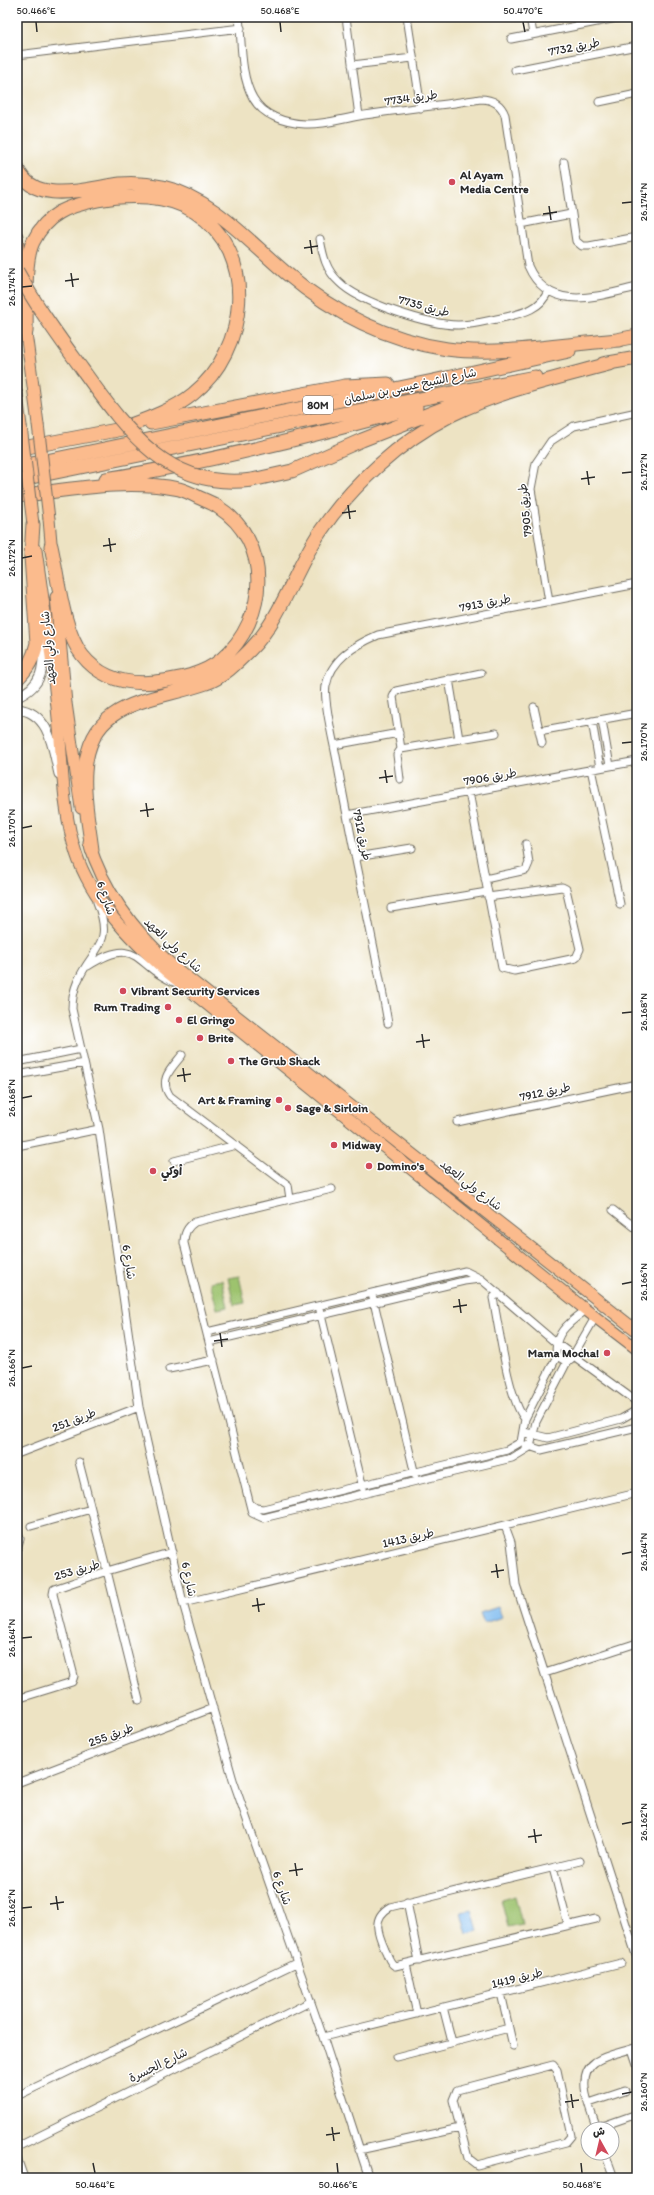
<svg xmlns="http://www.w3.org/2000/svg" width="654" height="2195" viewBox="0 0 654 2195" font-family="Itim,'Playpen Sans Arabic',sans-serif">
	<style>
		.green { fill: #9dc36e; stroke: #64774c }
		.water { fill: #7cbaef; stroke: #54728d }
		.lines { fill: none; stroke-linecap: round; stroke-linejoin: round }
		.minor-casing { stroke: #6f6b60; stroke-width: 9 }
		.tertiary-casing { stroke: #6f6b60; stroke-width: 11 }
		.primary-casing { stroke: #6f6b60; stroke-width: 13 }
		.motorway-casing { stroke: #6f6b60; stroke-width: 15 }
		.minor { stroke: #fff; stroke-width: 7 }
		.tertiary { stroke: #fff; stroke-width: 9 }
		.primary { stroke: #fbbb8d; stroke-width: 11 }
		.motorway { stroke: #fbbb8d; stroke-width: 13 }
		.primary-bridge-casing { stroke: #6f6b60; stroke-width: 13; stroke-linecap: butt }
		.motorway-bridge-casing { stroke: #6f6b60; stroke-width: 15; stroke-linecap: butt }
		.primary-bridge { stroke: #fbbb8d; stroke-width: 11 }
		.motorway-bridge { stroke: #fbbb8d; stroke-width: 13 }
		.ticks { fill: none; stroke: #2b2b2b; stroke-width: 1.5 }
		.poi-dot { fill: #d1495b; stroke: #fff; stroke-width: 1.5 }
		.labels { text-anchor: middle; dominant-baseline: central; stroke-width: 3; stroke-linejoin: round; paint-order: stroke }
		.shield { fill: #fff; stroke: #6b6b6b; stroke-width: 1 }
		.shield-label { font-size: 11px; font-weight: bold; fill: #2b2b2b }
		.street-label { font-size: 12px; fill: #2b2b2b; stroke: #fff }
		.poi-label { font-size: 12px; font-weight: bold; fill: #2b2b2b; stroke: #fff; text-anchor: start }
		.neatline { fill: none; stroke: #2b2b2b; stroke-width: 1.5 }
		.ticks-label { font-size: 10px; text-anchor: middle; fill: #2b2b2b }
	</style>
	<rect width="100%" height="100%" fill="#fff"/>
	<filter id="ink" filterUnits="userSpaceOnUse"><feTurbulence type="fractalNoise" baseFrequency=".025" numOctaves="2"/><feDisplacementMap in="SourceGraphic" scale="8" xChannelSelector="R" yChannelSelector="G"/><feConvolveMatrix kernelMatrix="1 2 1 2 8 2 1 2 1" color-interpolation-filters="sRGB"/></filter>
	<filter id="wash" filterUnits="userSpaceOnUse"><feTurbulence type="fractalNoise" baseFrequency=".012" numOctaves="4" result="noise"/><feDisplacementMap in="SourceGraphic" scale="16" xChannelSelector="R" yChannelSelector="G"/><feGaussianBlur stdDeviation="0.9" result="paint"/><feColorMatrix in="noise" values="0 0 0 0 0 0 0 0 0 0 0 0 0 0 0 0 0 1.4 0 .05"/><feComposite in="paint" operator="in"/></filter>
	<g filter="url(#wash)">
		<rect width="100%" height="100%" fill="#ede3c3"/>
		<path class="green" d="M239 1276 245 1303 234 1305 228 1278Z
			M222 1280 228 1307 217 1309 210 1282Z
			M515 1896 522 1924 508 1927 501 1900Z"/>
		<path class="water" d="M498 1607 502 1617 484 1623 480 1613Z
			M472 1909 478 1931 467 1934 461 1912Z"/>
	</g>
	<g filter="url(#ink)">
		<g class="lines">
			<defs>
				<path id="minor" d="M239 17C242 42 240 75 253 98 263 116 285 123 305 124 324 125 341 119 359 116 399 109 440 106 480 99 492 99 501 104 505 115L528 266C549 314 598 296 637 287
					M346 17 359 116
					M407 17 421 108
					M530 17 533 34
					M511 39 622 17
					M17 55 241 28
					M352 65 413 58
					M515 70 637 46
					M599 102 637 94
					M564 162 576 241 582 246H589L637 237
					M521 224 571 214
					M320 239C323 256 326 270 339 282 360 303 429 325 458 325 474 325 490 320 506 317 523 313 541 309 548 291
					M549 602 531 489 536 463 551 441 574 426 637 412
					M449 679 459 739
					M534 707 542 743
					M602 720 610 766
					M592 721 600 768
					M539 731 637 713
					M334 745 399 733
					M401 749 393 697 396 691 481 673
					M591 769 620 904
					M400 779 397 755 401 749 496 733
					M469 792 502 968 514 971 576 958 580 949 566 889 562 887 488 897
					M347 815 637 761
					M356 857 412 848
					M485 879 526 870 529 863 526 844
					M97 902C101 912 105 924 103 935 102 943 96 950 92 957 80 974 72 988 72 1009L99 1129 139 1407 183 1603 233 1780 323 2037 369 2178
					M391 908 487 892
					M88 966C140 933 135 968 176 983
					M388 1023C373 935 352 849 337 761 334 744 323 700 326 686 331 659 355 645 378 635L637 584
					M182 1055C172 1068 158 1079 170 1096L288 1185 290 1199
					M17 1062 81 1049
					M17 1075 84 1063
					M457 1122 637 1084
					M17 1146 99 1129
					M174 1161 236 1145
					M332 1189 195 1222C187 1227 184 1233 184 1243L252 1513 263 1518 512 1458 530 1447 536 1422 567 1362
					M613 1210 637 1229
					M498 1293 493 1298C499 1327 508 1399 525 1419
					M373 1298 415 1475
					M586 1310C570 1322 552 1334 557 1356L567 1362 571 1359 596 1316
					M320 1311 363 1488
					M207 1332 465 1271 481 1279 556 1343 637 1402
					M209 1342 464 1281 480 1279
					M169 1369 214 1360
					M524 1432 548 1438 621 1419 637 1410
					M526 1445 541 1450 637 1427
					M17 1454 139 1407
					M79 1462 107 1571 172 1552
					M250 1504 256 1508 263 1509 507 1450 521 1442 525 1419 557 1356
					M31 1526 91 1509
					M505 1526 511 1542 516 1585 637 1958
					M17 1528 20 1539 17 1549
					M183 1603 637 1493
					M545 1673 637 1643
					M17 1699 72 1682 74 1676 53 1594 54 1589 107 1571 139 1700
					M17 1783 213 1708
					M580 1861 390 1907C371 1918 378 1934 385 1950 388 1955 389 1963 395 1966L596 1919
					M553 1868 568 1925
					M407 1902 419 1961
					M406 1964 417 2014
					M501 1993 513 2046
					M443 2007 452 2042
					M323 2037 621 1963
					M632 2049 637 2064
					M396 2057 509 2028
					M553 2065 557 2070 571 2136 566 2142 477 2165 468 2158 453 2100 457 2090Z
					M17 2096 296 1963
					M589 2103 625 2091
					M597 2128 637 2114
					M597 2129C591 2110 574 2077 595 2062 607 2054 624 2052 637 2047
					M17 2147 310 2002
					M359 2150 460 2128
					M605 2153 614 2178
					M17 2158 24 2178"/>
				<path id="tertiary" d="M17 697C47 684 43 662 44 634
					M17 709C50 712 53 749 59 774"/>
				<path id="primary" d="M17 236 21 280
					M25 325 38 424
					M17 394 21 426
					M49 519 52 554
					M36 550C44 607 53 662 58 718 63 763 62 810 76 853 91 900 131 940 167 972L586 1310 637 1349
					M56 597 66 703 81 808
					M89 843C104 892 135 932 173 966L637 1331"/>
				<path id="motorway" d="M17 168C34 207 88 188 120 184 134 183 149 184 163 187 212 198 249 242 286 273 332 312 387 340 447 349 501 356 564 344 619 340
					M26 332C27 308 23 263 33 242 47 213 68 206 98 200 128 194 168 194 195 212 259 253 248 350 193 394 171 412 141 421 114 431
					M611 341 637 336
					M603 364 637 358
					M151 423 345 386 388 384
					M17 449 122 429
					M17 467 433 381 569 351
					M106 479C210 462 314 436 416 407
					M17 480 320 418 535 377
					M252 480 292 471 362 440 480 394
					M17 496C70 490 126 478 179 489 187 491 194 495 200 498 206 501 213 503 218 507 273 542 268 619 222 659 204 675 178 679 155 682 126 685 100 678 82 655 63 631 58 577 51 546
					M17 679C28 669 34 657 37 643L31 556 33 524
					M92 850C89 825 83 797 85 772 89 699 152 702 206 683 222 678 238 662 250 650 281 619 295 569 320 532 352 485 400 441 451 415 501 390 558 378 612 363"/>
			</defs>
			<use href="#minor" class="minor-casing"/>
			<use href="#tertiary" class="tertiary-casing"/>
			<use href="#primary" class="primary-casing"/>
			<use href="#motorway" class="motorway-casing"/>
			<use href="#minor" class="minor"/>
			<use href="#tertiary" class="tertiary"/>
			<use href="#primary" class="primary"/>
			<use href="#motorway" class="motorway"/>
			<defs>
				<path id="primary-bridge" d="M38 424 49 519
					M21 426 33 524"/>
				<path id="motorway-bridge" d="M17 271C36 306 59 337 82 369 126 430 168 491 252 480"/>
			</defs>
			<use href="#primary-bridge" class="primary-bridge-casing"/>
			<use href="#motorway-bridge" class="motorway-bridge-casing"/>
			<use href="#primary-bridge" class="primary-bridge"/>
			<use href="#motorway-bridge" class="motorway-bridge"/>
		</g>
	</g>
	<path class="ticks" d="M36 22 37 32M280 22 281 32M523 22 525 32M622 203 632 202M549 206 551 220M543 214 557 212M310 240 312 254M304 248 318 246M71 273 73 287M65 281 79 279M22 287 32 286M587 471 589 485M622 473 632 472M581 479 595 477M348 505 350 519M342 513 356 511M109 538 111 552M103 546 116 544M22 558 32 556M622 743 632 742M385 770 387 783M379 778 393 776M146 803 148 817M140 811 154 809M22 828 32 826M622 1013 632 1012M422 1034 424 1048M416 1042 430 1040M183 1068 185 1082M177 1076 191 1074M22 1098 32 1096M622 1284 632 1282M459 1299 461 1313M453 1307 467 1305M220 1333 222 1347M214 1341 228 1339M22 1368 32 1366M622 1554 632 1552M496 1564 498 1578M491 1572 504 1570M257 1598 259 1612M252 1606 265 1604M22 1638 32 1637M622 1824 632 1822M534 1829 536 1843M528 1837 542 1835M295 1863 297 1876M289 1871 303 1869M56 1896 58 1910M50 1904 64 1902M22 1908 32 1907M571 2094 573 2108M622 2094 632 2092M565 2102 579 2100M332 2127 334 2141M326 2135 340 2133M93 2163 95 2173M337 2163 338 2173M581 2163 582 2173"/>
	<g class="poi-dot">
		<circle cx="452" cy="182" r="4"/>
		<circle cx="123" cy="991" r="4"/>
		<circle cx="168" cy="1007" r="4"/>
		<circle cx="179" cy="1020" r="4"/>
		<circle cx="200" cy="1038" r="4"/>
		<circle cx="231" cy="1061" r="4"/>
		<circle cx="279" cy="1100" r="4"/>
		<circle cx="288" cy="1108" r="4"/>
		<circle cx="334" cy="1145" r="4"/>
		<circle cx="369" cy="1166" r="4"/>
		<circle cx="153" cy="1171" r="4"/>
		<circle cx="607" cy="1353" r="4"/>
	</g>
	<g class="labels">
		<rect class="shield" x="303" y="396" width="30" height="18" rx="3"/>
		<g class="shield-label">
			<text x="318" y="405">80M</text>
		</g>
		<g class="street-label">
			<text transform="translate(574 47) rotate(-11)">طريق 7732</text>
			<text transform="translate(411 98) rotate(-8)">طريق 7734</text>
			<text transform="translate(424 306) rotate(15)">طريق 7735</text>
			<text transform="translate(410 386) rotate(-12)">شارع الشيخ عيسى بن سلمان</text>
			<text transform="translate(525 510) rotate(-96)">طريق 7905</text>
			<text transform="translate(485 603) rotate(-11)">طريق 7913</text>
			<text transform="translate(48 648) rotate(-95)">شارع ولي العهد</text>
			<text transform="translate(490 777) rotate(-10)">طريق 7906</text>
			<text transform="translate(362 835) rotate(78)">طريق 7912</text>
			<text transform="translate(106 898) rotate(71)">شارع 6</text>
			<text transform="translate(173 945) rotate(43)">شارع ولي العهد</text>
			<text transform="translate(545 1092) rotate(-12)">طريق 7912</text>
			<text transform="translate(471 1185) rotate(38)">شارع ولي العهد</text>
			<text transform="translate(129 1262) rotate(81)">شارع 6</text>
			<text transform="translate(74 1420) rotate(-21)">طريق 251</text>
			<text transform="translate(408 1538) rotate(-13)">طريق 1413</text>
			<text transform="translate(77 1570) rotate(-16)">طريق 253</text>
			<text transform="translate(189 1579) rotate(78)">شارع 6</text>
			<text transform="translate(111 1735) rotate(-20)">طريق 255</text>
			<text transform="translate(282 1888) rotate(71)">شارع 6</text>
			<text transform="translate(517 1978) rotate(-14)">طريق 1419</text>
			<text transform="translate(158 2065) rotate(-26)">شارع الجسرة</text>
		</g>
		<g class="poi-label">
			<text x="460" y="175">Al Ayam<tspan x="460" dy="14">Media Centre</tspan></text>
			<text x="131" y="991">Vibrant Security Services</text>
			<text x="160" y="1007" text-anchor="end">Rum Trading</text>
			<text x="187" y="1020">El Gringo</text>
			<text x="208" y="1038">Brite</text>
			<text x="239" y="1061">The Grub Shack</text>
			<text x="271" y="1100" text-anchor="end">Art &amp; Framing</text>
			<text x="296" y="1108">Sage &amp; Sirloin</text>
			<text x="342" y="1145">Midway</text>
			<text x="377" y="1166">Domino's</text>
			<text x="161" y="1171">أوكي</text>
			<text x="599" y="1353" text-anchor="end">Mama Mocha!</text>
		</g>
	</g>
	<rect width="654" height="2195" fill="none" stroke="#fff" stroke-width="44"/>
	<g transform="translate(600 2141) rotate(352)"><circle r="19" fill="#ffffff" stroke="#aaaaaa"/>
	<path d="M0-3L7 15L0 10L-7 15Z" fill="#d1495b"/>
	<text y="-6" font-size="11" font-weight="bold" text-anchor="middle" fill="#2b2b2b">ش</text>
	</g>
	<rect x="22" y="22" width="610" height="2151" class="neatline"/>
	<g class="ticks-label">
		<text x="36" y="14">50.466°E</text>
		<text x="280" y="14">50.468°E</text>
		<text x="523" y="14">50.470°E</text>
		<text transform="translate(643 202) rotate(-90)" y="4">26.174°N</text>
		<text transform="translate(11 287) rotate(-90)" y="4">26.174°N</text>
		<text transform="translate(643 472) rotate(-90)" y="4">26.172°N</text>
		<text transform="translate(11 558) rotate(-90)" y="4">26.172°N</text>
		<text transform="translate(643 742) rotate(-90)" y="4">26.170°N</text>
		<text transform="translate(11 828) rotate(-90)" y="4">26.170°N</text>
		<text transform="translate(643 1012) rotate(-90)" y="4">26.168°N</text>
		<text transform="translate(11 1098) rotate(-90)" y="4">26.168°N</text>
		<text transform="translate(643 1282) rotate(-90)" y="4">26.166°N</text>
		<text transform="translate(11 1368) rotate(-90)" y="4">26.166°N</text>
		<text transform="translate(643 1552) rotate(-90)" y="4">26.164°N</text>
		<text transform="translate(11 1638) rotate(-90)" y="4">26.164°N</text>
		<text transform="translate(643 1822) rotate(-90)" y="4">26.162°N</text>
		<text transform="translate(11 1908) rotate(-90)" y="4">26.162°N</text>
		<text transform="translate(643 2092) rotate(-90)" y="4">26.160°N</text>
		<text x="95" y="2188">50.464°E</text>
		<text x="338" y="2188">50.466°E</text>
		<text x="582" y="2188">50.468°E</text>
	</g>
</svg>
